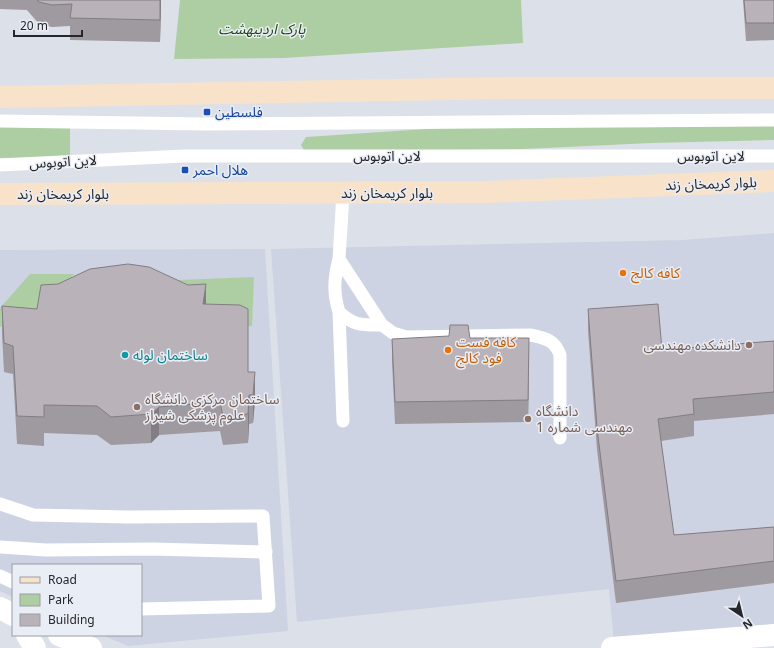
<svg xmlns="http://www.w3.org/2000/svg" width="774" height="648" viewBox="0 0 774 648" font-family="Georgia,'Noto Sans Arabic',serif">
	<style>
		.built { fill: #cdd3e2 }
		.green { fill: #adcea2 }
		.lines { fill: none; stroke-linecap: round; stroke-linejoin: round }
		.service { stroke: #fff; stroke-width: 13 }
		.secondary { stroke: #fff; stroke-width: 22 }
		.primary { stroke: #f8e3ca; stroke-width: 22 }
		.wall { fill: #9f9a9f }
		.shaded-wall { fill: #827d82 }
		.building { fill: #b9b3b9; stroke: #827d82 }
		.transit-dot { fill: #1a4fb4; stroke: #e9edf5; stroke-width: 1.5 }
		.food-dot { fill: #e8710a; stroke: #e9edf5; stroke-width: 1.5 }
		.education-dot { fill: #8d6e63; stroke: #e9edf5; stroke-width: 1.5 }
		.culture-dot { fill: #0f9aa8; stroke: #e9edf5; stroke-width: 1.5 }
		.labels { text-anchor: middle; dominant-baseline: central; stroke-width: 3; stroke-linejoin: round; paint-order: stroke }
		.park-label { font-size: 14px; font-style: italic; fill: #1d450a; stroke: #e9edf5 }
		.transit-label { font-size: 14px; fill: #164399; stroke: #e9edf5; text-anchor: start }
		.street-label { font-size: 14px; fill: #26272a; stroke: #e9edf5 }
		.food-label { font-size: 14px; fill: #c56008; stroke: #e9edf5; text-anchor: start }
		.education-label { font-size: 14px; fill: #785e54; stroke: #e9edf5; text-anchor: start }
		.culture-label { font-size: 14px; fill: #0d838f; stroke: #e9edf5; text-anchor: start }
	</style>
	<rect width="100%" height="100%" fill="#dce0e8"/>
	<path class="built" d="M774 233V624L614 643 609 589 297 622 271 249 683 240Z
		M265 249 288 631 128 646 102 635H141V565H13V597L0 591V250Z"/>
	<path class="green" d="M180 0H521L523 43 284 58 174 59Z
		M774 117V140L651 143 524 149 305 152 301 145 306 137 456 127Z
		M0 127H70V157L0 158Z
		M30 274H74L30 319 0 327V308Z
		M254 277 252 326 212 328 172 294 178 280Z"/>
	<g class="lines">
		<path class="service" d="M0 121 205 124 774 120
			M0 165 184 156H774
			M343 193 339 259 382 325 393 333 406 337 531 335C545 338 555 340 560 355V438
			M339 259C334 278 333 293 339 312L343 421
			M339 312C354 326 362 325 382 325
			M0 504 33 515 129 517 263 516 269 606 141 609
			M0 547 46 550 153 549 266 552
			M0 576 13 582"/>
		<path class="secondary" d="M0 608 13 615
			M27 635 35 648
			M59 635 91 648
			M612 648 774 635"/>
		<path class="primary" d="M0 97 513 88H774
			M0 194 485 192 774 181"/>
	</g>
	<path class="wall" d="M0 0H161L160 42 70 40V26L52 27 39 24 27 10 0 9Z
		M743 0H774V40L746 41Z
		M188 285 206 304 248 372 255 400 253 423 249 424 248 443 223 445 220 431 159 435 151 443 111 445 97 435 44 433V446L17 444 13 374 4 372 2 334V306L37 309Z
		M588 309 662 350 774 341V414L694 421V436L661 441 674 535 774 527V583L616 603 597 450 588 331Z
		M470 338 529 360 528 422 395 424 392 361V339Z"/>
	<path class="shaded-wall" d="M160 0H161L160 42Z
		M206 284V312L203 304Z
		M529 338V360L528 422V400Z
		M255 372V400L253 423V395Z
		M249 395V424L248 443V414Z
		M159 407V435L151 443V414Z"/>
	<path class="building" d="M37 0H160V20L70 18 72 4 52 5 39 2Z
		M744 0H774V23H746Z
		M128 264 149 267 188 285 206 284 203 304 240 305 248 309V372H255L253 395H249L248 414 223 416 220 402 159 407 151 414 111 417 97 406 44 405V417L17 416 13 346 4 343 2 306 37 309 41 285 58 284 90 269Z
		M658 304 662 350 774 341V392L693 399 694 414 658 419 674 535 774 527V561L616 581 597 428 588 309Z
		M450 325H468L470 338H529L528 400 395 402 392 339 449 336Z"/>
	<g class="transit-dot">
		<rect x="203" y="108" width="8" height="8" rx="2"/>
		<rect x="181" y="166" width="8" height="8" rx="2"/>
	</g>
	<g class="food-dot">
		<circle cx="623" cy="273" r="4"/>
		<circle cx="448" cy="350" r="4"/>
	</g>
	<g class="education-dot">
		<circle cx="749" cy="345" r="4"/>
		<circle cx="137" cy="407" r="4"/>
		<circle cx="528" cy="419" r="4"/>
	</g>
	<circle class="culture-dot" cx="125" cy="355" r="4"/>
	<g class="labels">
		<g class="park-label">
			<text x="262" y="29">پارک اردیبهشت</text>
		</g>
		<g class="transit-label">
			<text x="215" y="112">فلسطین</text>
			<text x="193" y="170">هلال احمر</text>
		</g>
		<g class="street-label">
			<text x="387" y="156">لاین اتوبوس</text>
			<text x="711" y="156">لاین اتوبوس</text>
			<text transform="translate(63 162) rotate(-3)">لاین اتوبوس</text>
			<text transform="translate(711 184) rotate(-2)">بلوار کریمخان زند</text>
			<text x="387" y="193">بلوار کریمخان زند</text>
			<text x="63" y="194">بلوار کریمخان زند</text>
		</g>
		<g class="food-label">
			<text x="631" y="273">کافه کالج</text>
			<text x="456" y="342">کافه فست<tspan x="456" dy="16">فود کالج</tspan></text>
		</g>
		<g class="education-label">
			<text x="741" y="345" text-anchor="end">دانشکده مهندسی</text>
			<text x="145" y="399">ساختمان مرکزی دانشگاه<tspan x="145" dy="16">علوم پزشکی شیراز</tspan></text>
			<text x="536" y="411">دانشگاه<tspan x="536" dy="16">مهندسی شماره 1</tspan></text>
		</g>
		<g class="culture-label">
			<text x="133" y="355">ساختمان لوله</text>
		</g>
	</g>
	<rect x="12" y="564" width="130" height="72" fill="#e9edf5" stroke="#9b9ea4"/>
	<rect x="20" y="577" width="20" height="6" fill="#f8e3ca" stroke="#9b9ea4"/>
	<text x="48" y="584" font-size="12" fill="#26272a">Road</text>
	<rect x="20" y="594" width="20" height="12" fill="#adcea2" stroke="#9b9ea4"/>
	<text x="48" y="604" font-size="12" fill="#26272a">Park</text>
	<rect x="20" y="614" width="20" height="12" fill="#b9b3b9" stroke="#9b9ea4"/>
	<text x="48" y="624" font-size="12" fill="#26272a">Building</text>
	<g transform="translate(742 616) rotate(145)" stroke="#e9edf5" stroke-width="3" paint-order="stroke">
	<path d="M0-3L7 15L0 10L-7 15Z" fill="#26272a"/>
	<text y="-6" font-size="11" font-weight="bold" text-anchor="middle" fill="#26272a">N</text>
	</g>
	<path d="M14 30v6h68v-6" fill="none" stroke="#26272a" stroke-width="2"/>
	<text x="20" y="30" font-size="12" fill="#26272a" stroke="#e9edf5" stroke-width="3" paint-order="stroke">20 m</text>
</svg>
